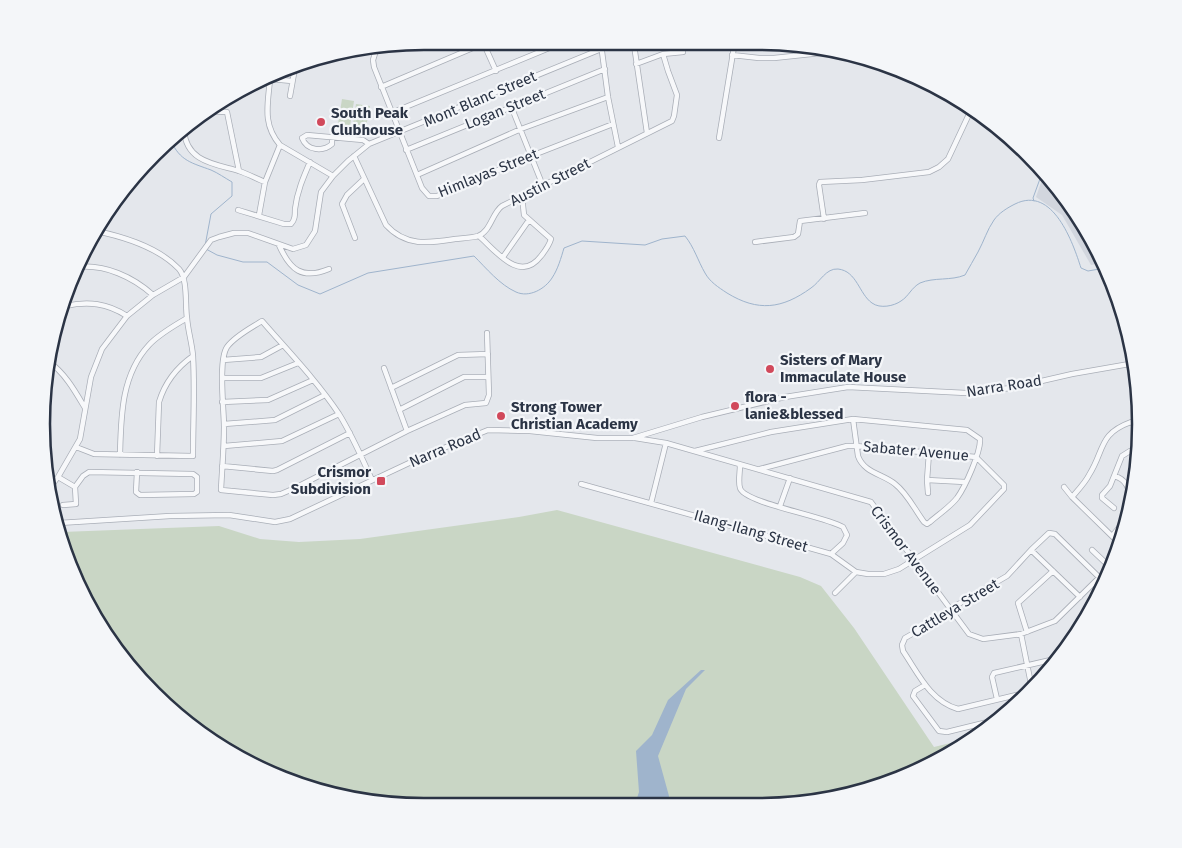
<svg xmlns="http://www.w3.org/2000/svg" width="1182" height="848" viewBox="0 0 1182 848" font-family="'Fira Sans',sans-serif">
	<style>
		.built { fill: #d2d6de }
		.green { fill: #c9d6c5 }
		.water { fill: #9fb4cc }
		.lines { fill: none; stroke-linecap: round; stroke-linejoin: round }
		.stream { stroke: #9fb4cc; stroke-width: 1 }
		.minor-casing { stroke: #a9aeb7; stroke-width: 6 }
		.minor { stroke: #f7f8fa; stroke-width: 4.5 }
		.poi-dot { fill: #d1495b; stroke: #f4f6f9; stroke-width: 2 }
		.labels { text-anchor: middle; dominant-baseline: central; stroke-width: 4.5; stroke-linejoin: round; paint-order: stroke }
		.street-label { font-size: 15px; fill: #2b3445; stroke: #f4f6f9 }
		.poi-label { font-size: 15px; font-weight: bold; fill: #2b3445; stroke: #f4f6f9; text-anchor: start }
		.rim { fill: none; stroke: #2b3445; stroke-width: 2.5 }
	</style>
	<rect width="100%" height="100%" fill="#e4e7ec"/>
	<path class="built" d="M1045 171 1090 233 1103 263 1091 265 1062 215 1036 197Z"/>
	<path class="green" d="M342 99 354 101 350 126 338 124Z
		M356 104 370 106 366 127 353 125Z
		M557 510 800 577 821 586 854 628 934 747 971 738 927 767 808 803 399 806 325 794 254 767 191 727 136 676 81 593 62 532 219 526 260 539 299 542 360 539 519 517Z"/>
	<path class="water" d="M701 670H705L686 689 658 756 669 796 668 804H635L639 792 636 751 652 735 668 700Z"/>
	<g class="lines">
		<path class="stream" d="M171 141C180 161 192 163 211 170 218 173 225 178 232 182V196L211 214 205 246
			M1034 201 1033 198 1041 176 1042 168
			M206 249 217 255 243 262H267L298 285 320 294 368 273 474 256C486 268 500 285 516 292 529 298 545 289 552 278 558 269 561 258 564 248L582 241 645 245 662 239 685 236C694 247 698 261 705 273 710 282 718 287 727 293 758 312 782 309 811 288 820 282 826 268 838 269 857 271 859 294 872 303 880 309 894 306 901 301 909 296 911 288 920 283 934 277 951 281 965 275 969 267 974 260 978 252 984 241 987 230 994 220 999 213 1007 208 1015 204 1053 185 1073 243 1081 268L1088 271 1105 268"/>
		<defs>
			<path id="minor" d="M483 42 496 71
				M601 44 608 97 618 147
				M634 45 647 133
				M377 47 373 60 374 67 422 188 429 196H437L531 156 613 124
				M732 55 759 58H774L840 51
				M636 64 663 54 683 52
				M270 79C268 104 262 124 280 145L333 176
				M271 79 292 81
				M381 87 487 42
				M939 92 940 89
				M290 96 295 68
				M511 106 543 186
				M205 111 227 112 239 171
				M391 113 559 44
				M184 130C186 162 215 164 239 171 248 174 257 179 265 182
				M332 138V144C323 152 307 151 302 138L307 135 363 140 369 144
				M719 138 734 47
				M406 150 605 69
				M354 156 386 225C406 247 429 243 455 239 462 238 472 238 478 236 491 231 492 213 502 206L672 121 674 116 677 95 668 71 663 54
				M417 175 521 129 608 97
				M238 210 284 224H291C295 220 295 215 295 209 297 192 303 178 310 162
				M259 215 265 182 280 145
				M824 219 819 185 820 182 862 180 929 172 939 167 948 159 971 110
				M479 236C496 251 520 284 541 256 545 251 549 246 551 239L524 215 522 196
				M355 238 342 204 347 195 364 179
				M755 242 794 237 798 234 800 221 865 213
				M279 245C290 270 302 280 329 269
				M503 257 529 220
				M77 267C105 264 133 277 153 295
				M65 306C88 301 107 303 127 316
				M223 360 261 357 283 345
				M48 361C65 373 75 391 85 408
				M384 368 407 431
				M223 378H261L298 363
				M391 388 458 355 488 354
				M222 402 268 400 313 380
				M399 410 464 377H488
				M224 424 275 420 325 395
				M635 438 666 443 871 502 969 634 983 639 1021 634 1055 621 1112 565
				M224 446 282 441 339 414
				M76 447 94 454 193 456C193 423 195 389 193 356 192 343 188 331 187 318 185 305 188 279 179 269 158 247 125 237 96 231
				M695 451 771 432 853 419 967 430 980 439C981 452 965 487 957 498 950 507 939 514 930 522L927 524 924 522C915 510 907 493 895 484 883 474 864 473 858 456L853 419
				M120 455C121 417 121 375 149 345 159 334 174 326 187 318
				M157 456 159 402C165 382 176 368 193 356
				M740 465C740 472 738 482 740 488 744 503 824 516 843 527L847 535 843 543 831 554
				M222 466 273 471 277 470 350 433
				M1114 476C1127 479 1129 489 1131 502
				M58 477 75 487
				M372 480C362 458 352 435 339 414 317 381 288 351 262 321 251 328 235 336 227 347 218 360 224 410 224 427 224 448 222 469 221 490L273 495 281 494 295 488 407 431 465 405 486 403 489 395 487 333
				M927 480 965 482
				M581 484 831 554 856 572 868 574H884L899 569 970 525 1004 489V485L976 457 856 446H847L760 469
				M1064 487 1072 497 1117 541
				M49 489 58 477 80 439 91 377 102 349 127 316 153 295 184 277 211 240 219 237 234 233H248L293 249 306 245 315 231 321 192 333 176 348 161 369 144 611 45
				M928 493 927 480 929 453
				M1072 497C1078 490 1085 483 1089 475 1105 450 1098 434 1131 422L1139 426
				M651 503 666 443
				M63 505 76 504 75 487 83 476 89 472 193 474 197 477V492L194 494 140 495 136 492 137 472
				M780 506 790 478
				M1114 508 1102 498V495L1110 486 1122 456 1130 451 1139 452
				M59 523 170 516 229 515 275 522 290 519 424 456 488 430 530 431 597 438H633L702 417 785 397 848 387 966 393 1011 388 1072 374 1135 363
				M1113 535 1129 515
				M1031 550 1080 597
				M1092 550 1111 568
				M835 593 856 572
				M1027 632 1018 603 1053 571
				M1021 634 1032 689
				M925 685 915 691 913 696 939 731 947 732 1000 719
				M1029 692 958 709C930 701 918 673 903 651L902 645 905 638 928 625 950 609 1007 576 1031 550 1049 533 1055 534 1105 583
				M997 699 992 677 994 673 1055 659 1063 654"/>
		</defs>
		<use href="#minor" class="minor-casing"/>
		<use href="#minor" class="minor"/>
	</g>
	<g class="poi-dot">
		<circle cx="321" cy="122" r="5"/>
		<circle cx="770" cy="369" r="5"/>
		<circle cx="735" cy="406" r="5"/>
		<circle cx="501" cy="416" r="5"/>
		<rect x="376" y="476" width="10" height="10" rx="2.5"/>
	</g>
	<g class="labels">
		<g class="street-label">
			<text transform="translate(480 99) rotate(-23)">Mont Blanc Street</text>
			<text transform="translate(505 109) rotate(-22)">Logan Street</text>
			<text transform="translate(488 173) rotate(-22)">Himlayas Street</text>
			<text transform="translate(550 182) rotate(-27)">Austin Street</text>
			<text transform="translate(1004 386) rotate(-9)">Narra Road</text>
			<text transform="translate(445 448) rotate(-23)">Narra Road</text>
			<text transform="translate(916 451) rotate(5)">Sabater Avenue</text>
			<text transform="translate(751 531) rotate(16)">Ilang-Ilang Street</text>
			<text transform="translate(906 550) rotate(53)">Crismor Avenue</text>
			<text transform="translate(955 608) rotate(-31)">Cattleya Street</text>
		</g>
		<g class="poi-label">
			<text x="331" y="113">South Peak<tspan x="331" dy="17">Clubhouse</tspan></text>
			<text x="780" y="360">Sisters of Mary<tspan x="780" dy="17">Immaculate House</tspan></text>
			<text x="745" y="397">flora -<tspan x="745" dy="17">lanie&amp;blessed</tspan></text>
			<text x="511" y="407">Strong Tower<tspan x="511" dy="17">Christian Academy</tspan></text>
			<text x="371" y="472" text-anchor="end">Crismor<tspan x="371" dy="17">Subdivision</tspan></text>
		</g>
	</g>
	<path d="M0 0H1182V848H0ZM424 50H758A374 374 0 0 1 1132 424V424A374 374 0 0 1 758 798H424A374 374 0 0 1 50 424V424A374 374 0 0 1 424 50Z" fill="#f4f6f9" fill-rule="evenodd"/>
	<path class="rim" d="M424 50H758A374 374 0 0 1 1132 424V424A374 374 0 0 1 758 798H424A374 374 0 0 1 50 424V424A374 374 0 0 1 424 50Z"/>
</svg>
